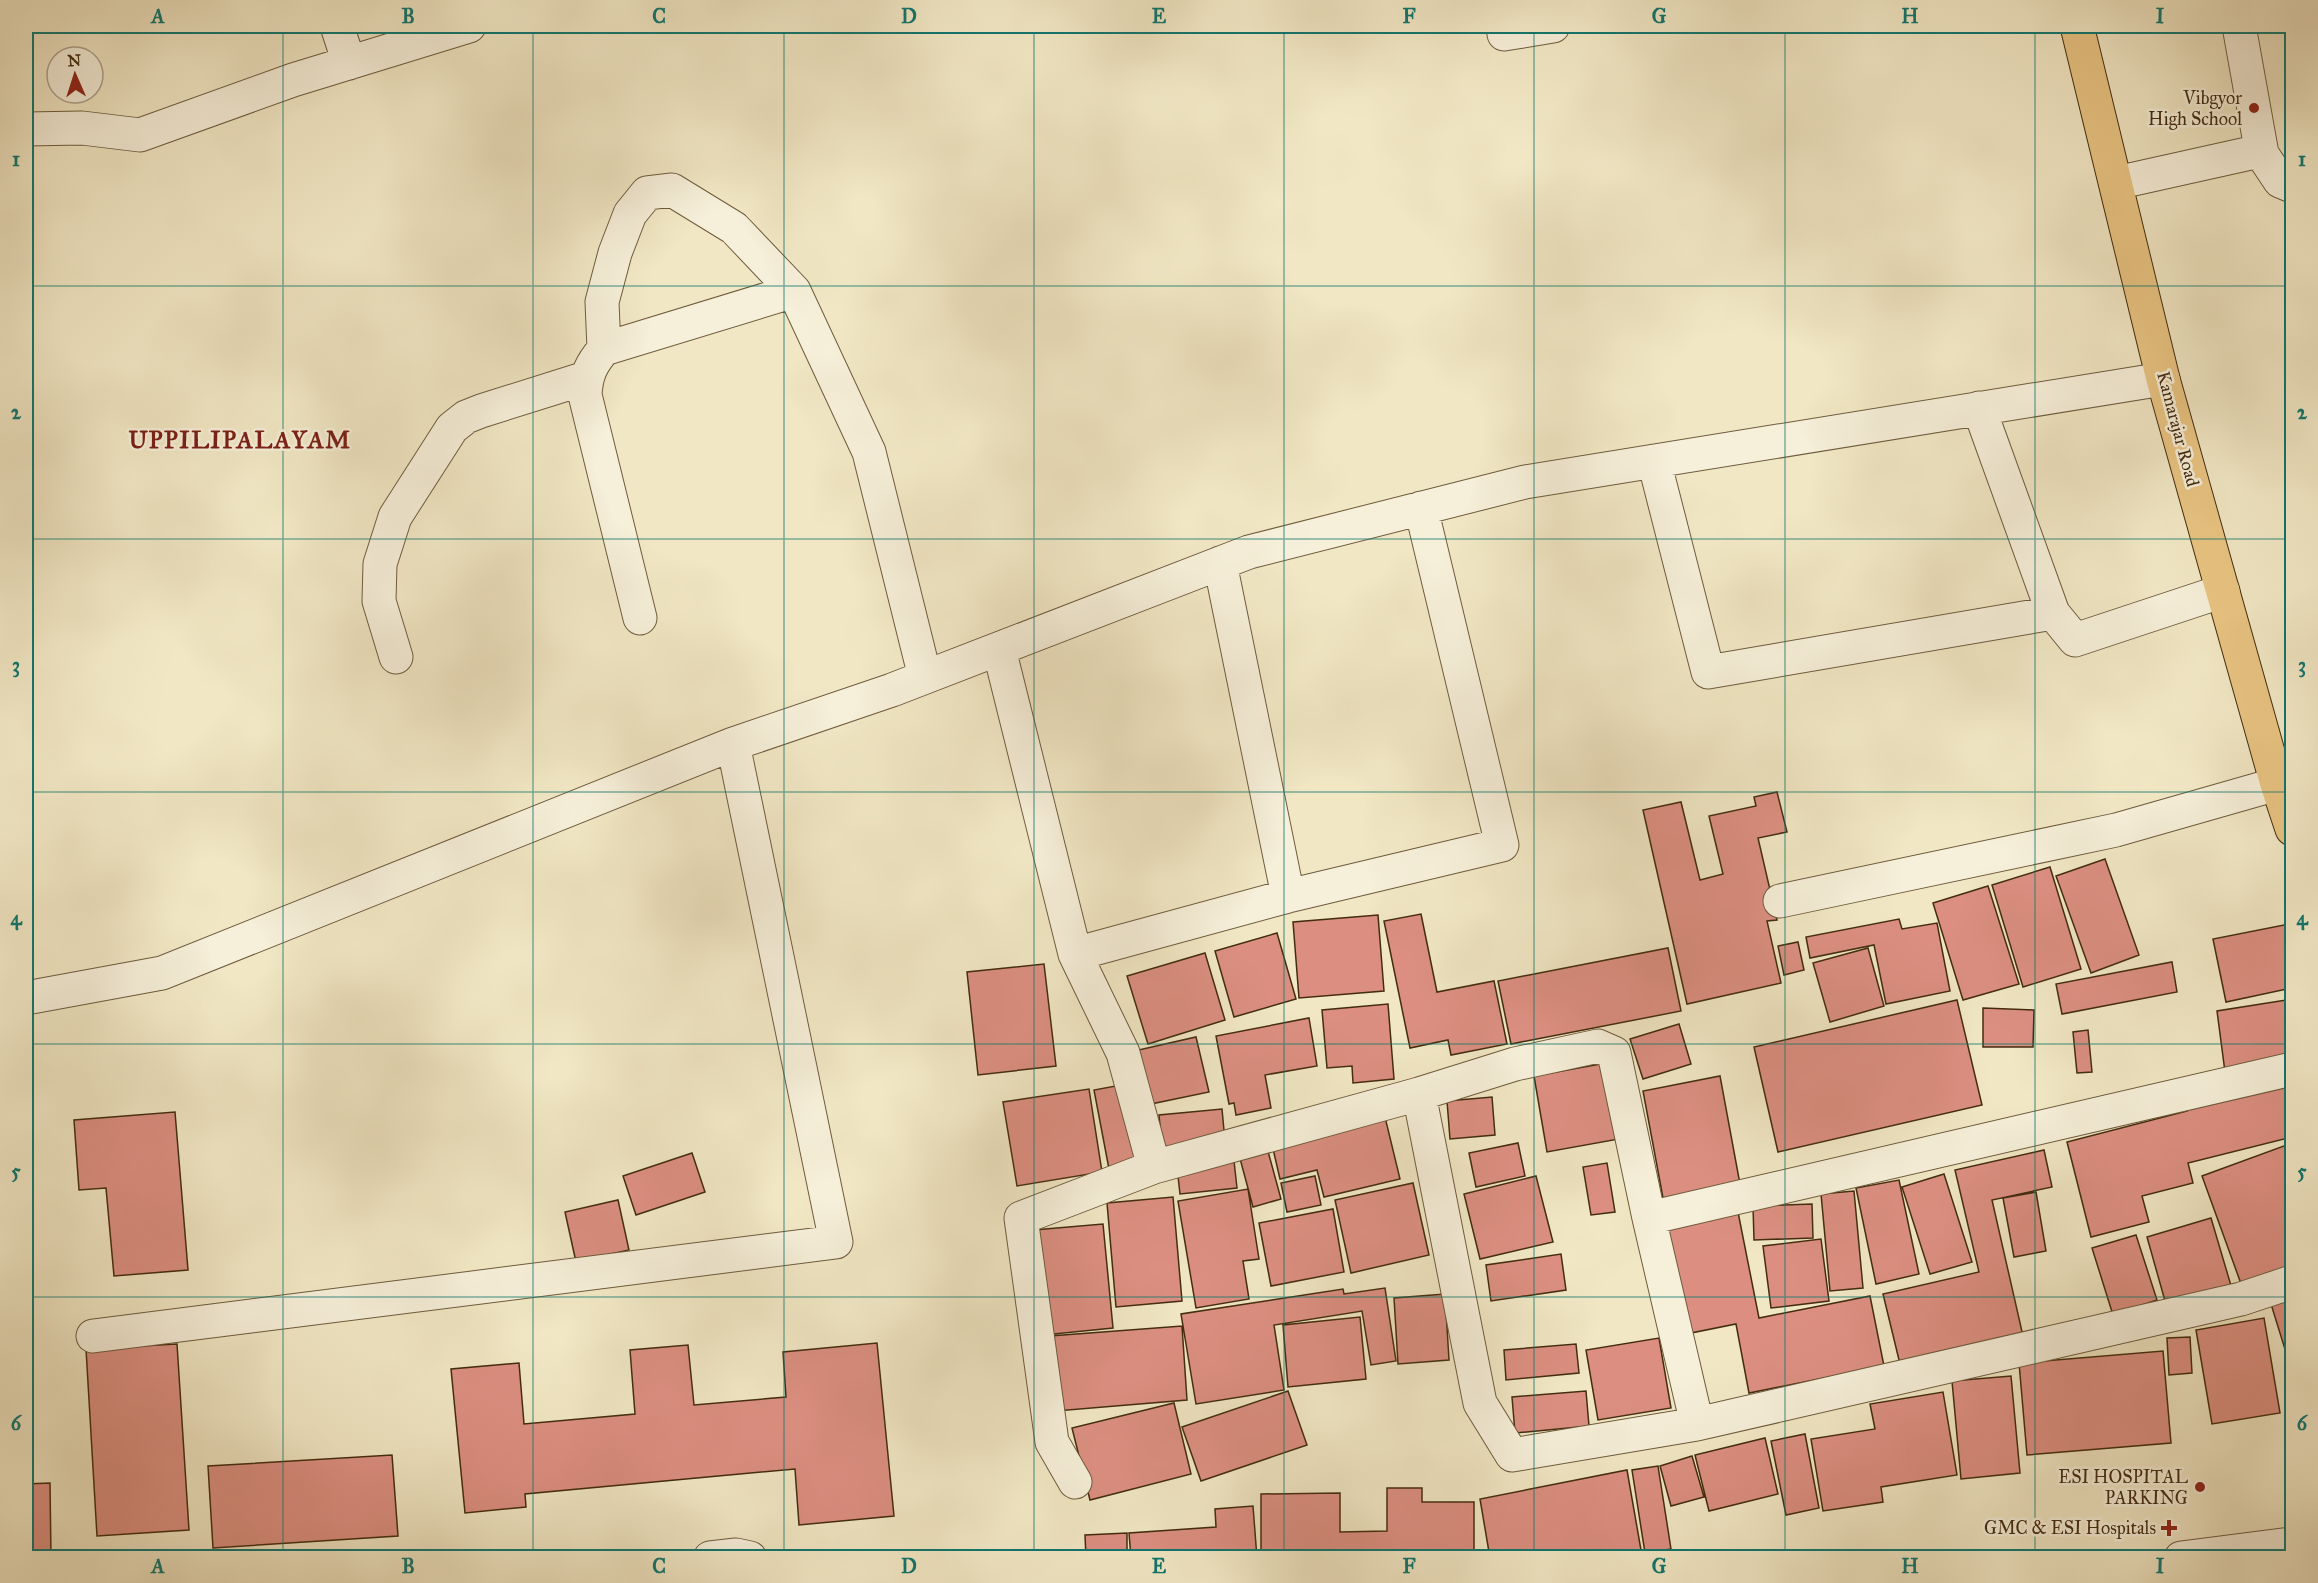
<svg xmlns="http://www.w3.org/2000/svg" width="2318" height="1583" viewBox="0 0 2318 1583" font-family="'IM FELL Great Primer',serif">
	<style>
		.building { fill: #dc8f81; stroke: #432c10; stroke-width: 1.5 }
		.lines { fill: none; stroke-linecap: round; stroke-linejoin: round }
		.minor-casing { stroke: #6e5b3d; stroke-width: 35 }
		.major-casing { stroke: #432c10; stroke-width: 35 }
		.minor { stroke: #f6efd9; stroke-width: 33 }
		.major { stroke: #e8c482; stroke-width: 33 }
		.grid { fill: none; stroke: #0f766e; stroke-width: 1.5; stroke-opacity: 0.55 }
		.poi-dot { fill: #8f2418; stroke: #f6efd9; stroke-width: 2 }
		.labels { text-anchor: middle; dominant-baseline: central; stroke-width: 5; stroke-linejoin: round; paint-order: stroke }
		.poi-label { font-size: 18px; fill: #432c10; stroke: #f6efd9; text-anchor: end }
		.street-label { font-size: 18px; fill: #432c10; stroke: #f6efd9 }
		.district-label { font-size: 24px; font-weight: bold; letter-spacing: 1.5px; fill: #7a1f14; stroke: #f6efd9 }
		.neatline { fill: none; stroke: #0f766e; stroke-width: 2 }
		.grid-label { font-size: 20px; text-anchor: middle; font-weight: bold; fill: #0f766e }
	</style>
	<rect width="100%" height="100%" fill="#f1e7c4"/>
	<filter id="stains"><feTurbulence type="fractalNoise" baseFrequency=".00333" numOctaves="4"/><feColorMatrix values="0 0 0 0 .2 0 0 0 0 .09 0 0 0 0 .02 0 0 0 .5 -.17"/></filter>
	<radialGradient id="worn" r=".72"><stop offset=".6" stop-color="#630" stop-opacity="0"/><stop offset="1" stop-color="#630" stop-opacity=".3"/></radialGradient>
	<path class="building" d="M1777 792 1787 832 1758 838 1777 920 1767 921 1781 983 1687 1004 1643 810 1681 802 1700 880 1723 874 1709 816 1756 806 1754 797Z
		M2105 859 2139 955 2091 973 2056 876Z
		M2050 867 2081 969 2023 987 1992 885Z
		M1988 886 2019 984 1963 1000 1933 903Z
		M1421 914 1437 992 1494 981 1507 1044 1451 1055 1448 1040 1410 1048 1384 921Z
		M1378 915 1384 991 1299 998 1293 922Z
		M1899 919 1902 929 1937 923 1950 991 1886 1004 1874 945 1810 958 1806 937Z
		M2289 924 2292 943V988L2226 1002 2213 939Z
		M1277 933 1296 999 1234 1017 1215 951Z
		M1798 942 1804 970 1784 975 1778 946Z
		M1668 948 1681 1011 1511 1044 1498 981Z
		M1868 948 1884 1006 1830 1022 1813 963Z
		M1205 953 1225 1020 1148 1044 1127 976Z
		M2172 962 2177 992 2062 1014 2056 984Z
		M1044 964 1056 1066 978 1075 967 972Z
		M2292 999V1062L2225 1072 2217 1011Z
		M1957 1000 1982 1105 1778 1152 1754 1047Z
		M1388 1004 1394 1079 1353 1083 1352 1066 1327 1068 1322 1010Z
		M1983 1008 2034 1010 2033 1047H1983Z
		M1309 1018 1317 1066 1265 1075 1271 1108 1236 1115 1234 1103 1229 1104 1216 1036Z
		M1679 1024 1691 1064 1643 1079 1630 1039Z
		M2088 1030 2092 1072 2077 1073 2073 1032Z
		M1196 1037 1209 1092 1146 1105 1134 1051Z
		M1606 1063 1619 1139 1547 1152 1534 1076Z
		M1720 1076 1740 1184 1663 1198 1643 1091Z
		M2292 1076V1137L2188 1163 2193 1183 2142 1196 2149 1222 2091 1237 2067 1142 2187 1111 2185 1103Z
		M1126 1084 1141 1163 1109 1169 1094 1090Z
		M1089 1089 1102 1172 1017 1186 1003 1102Z
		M1492 1097 1495 1135 1450 1139 1447 1101Z
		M1222 1109 1225 1141 1162 1147 1159 1115Z
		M175 1112 188 1270 114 1276 106 1188 79 1190 74 1120Z
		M1384 1113 1400 1179 1324 1197 1317 1170 1280 1179 1271 1140Z
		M1518 1143 1525 1176 1476 1187 1469 1153Z
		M2292 1143V1274L2244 1292 2202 1176Z
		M1266 1144 1281 1199 1253 1207 1238 1151Z
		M2044 1150 2052 1187 1992 1200 2023 1336 1900 1364 1883 1294 1979 1272 1955 1170Z
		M692 1153 705 1192 636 1215 623 1176Z
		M1234 1161 1237 1188 1180 1194 1177 1167Z
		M1607 1163 1615 1212 1591 1215 1583 1167Z
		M1944 1174 1972 1262 1930 1274 1902 1187Z
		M1315 1176 1321 1205 1287 1212 1281 1183Z
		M1536 1176 1553 1242 1480 1259 1464 1194Z
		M1899 1180 1919 1274 1876 1284 1856 1188Z
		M1413 1183 1429 1255 1351 1273 1335 1200Z
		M1248 1189 1259 1259 1243 1261 1249 1299 1196 1308 1178 1201Z
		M1854 1191 1863 1288 1830 1291 1821 1194Z
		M2036 1192 2046 1251 2014 1257 2003 1198Z
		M1173 1197 1182 1301 1116 1307 1107 1203Z
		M618 1200 629 1250 576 1262 565 1212Z
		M1812 1204 1813 1238 1754 1240 1753 1206Z
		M1333 1209 1344 1272 1271 1286 1259 1223Z
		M1738 1212 1759 1318 1870 1296 1884 1366 1749 1393 1736 1324 1686 1334 1665 1227Z
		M2211 1218 2232 1289 2167 1308 2147 1237Z
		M1103 1224 1113 1328 1044 1335 1034 1230Z
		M2136 1235 2157 1300 2113 1315 2092 1248Z
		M1821 1239 1829 1301 1771 1308 1763 1246Z
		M1561 1254 1566 1290 1491 1301 1486 1265Z
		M1385 1288 1396 1361 1371 1365 1362 1311 1274 1325 1284 1390 1196 1404 1181 1314 1343 1289 1344 1294Z
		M1445 1294 1449 1360 1398 1364 1394 1298Z
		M2292 1297V1372L2271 1304Z
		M1360 1317 1366 1379 1288 1387 1283 1325Z
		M2264 1318 2280 1413 2212 1424 2196 1330Z
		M1182 1326 1187 1400 1056 1411 1050 1336Z
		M2190 1337 2192 1373 2169 1375 2167 1338Z
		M1659 1338 1671 1408 1598 1420 1586 1350Z
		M877 1343 894 1516 799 1525 795 1469 525 1494 526 1507 465 1513 451 1369 519 1363 524 1424 635 1414 630 1350 688 1345 694 1405 786 1397 783 1352Z
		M177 1344 189 1530 97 1536 86 1349Z
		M1576 1344 1579 1373 1506 1380 1504 1350Z
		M2163 1351 2171 1443 2027 1455 2019 1363Z
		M2011 1376 2020 1473 1961 1479 1952 1381Z
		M1288 1391 1307 1445 1201 1481 1182 1427Z
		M1586 1391 1589 1426 1515 1433 1512 1397Z
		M1943 1392 1957 1475 1881 1487 1883 1502 1823 1511 1811 1439 1875 1429 1870 1404Z
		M1174 1403 1191 1474 1090 1500 1072 1428Z
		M1805 1434 1819 1508 1786 1515 1771 1441Z
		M1765 1438 1778 1494 1709 1511 1695 1455Z
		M392 1455 398 1536 213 1548 208 1466Z
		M1692 1456 1704 1497 1671 1506 1660 1466Z
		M1658 1466 1671 1549 1645 1553 1632 1470Z
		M1627 1470 1641 1550 1605 1558H1490L1480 1499Z
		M50 1483 51 1558H26V1484Z
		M1387 1488H1422V1502H1474V1558H1261V1494L1340 1493V1532L1387 1531Z
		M1253 1506 1257 1558H1131L1129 1533 1216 1527 1215 1509Z
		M1127 1533V1558H1086L1085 1535Z"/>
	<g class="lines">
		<defs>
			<path id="minor" d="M337 26 349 63
				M2239 26 2262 154
				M1504 34 1553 26
				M26 129 82 128 140 135 293 80 469 26
				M2116 183 2251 153 2262 154 2280 181 2292 186
				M604 349 602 302 615 253 630 214 647 193 672 190 734 228 794 291 869 452 925 677
				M1979 408 2053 613
				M1654 461 1708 672 2053 613 2075 640 2223 591
				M1220 563 1288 896
				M640 618 585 395C586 375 591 364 604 349L794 291
				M999 649 1075 954 1123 1053 1154 1167
				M396 657 379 601 380 564 395 517 452 428 466 417 481 411 586 378
				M1780 901 2116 830 2277 784
				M1075 954 1288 896 1502 845 1421 508
				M26 998 162 973 733 744
				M2292 1069 1649 1218 1697 1424 2241 1299 2292 1282
				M1419 1094 1480 1403 1512 1455 1697 1424
				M93 1336 836 1242 733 744 892 690 1249 552 1525 482 2163 379
				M1075 1482 1052 1442 1021 1218 1154 1167 1419 1094 1515 1064 1598 1046 1614 1053 1649 1218
				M710 1558 736 1555 750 1558
				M2181 1558 2292 1544"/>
			<path id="major" d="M2077 26 2163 379 2277 784 2292 829"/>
		</defs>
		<use href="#minor" class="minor-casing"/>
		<use href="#major" class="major-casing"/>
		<use href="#minor" class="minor"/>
		<use href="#major" class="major"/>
	</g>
	<path class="grid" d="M283 26V1558M533 26V1558M784 26V1558M1034 26V1558M1284 26V1558M1534 26V1558M1785 26V1558M2035 26V1558M26 286H2292M26 539H2292M26 792H2292M26 1044H2292M26 1297H2292"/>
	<g class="poi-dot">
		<circle cx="2254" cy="108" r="6"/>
		<circle cx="2200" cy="1487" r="6"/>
		<path d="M2166 1519h6v6h6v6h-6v6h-6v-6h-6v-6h6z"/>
	</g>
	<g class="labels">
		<g class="poi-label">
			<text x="2242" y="98">Vibgyor<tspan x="2242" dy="21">High School</tspan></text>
			<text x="2188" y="1477">ESI HOSPITAL<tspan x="2188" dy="21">PARKING</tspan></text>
			<text x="2156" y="1528">GMC &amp; ESI Hospitals</text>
		</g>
		<g class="street-label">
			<text transform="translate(2178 429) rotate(75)">Kamarajar Road</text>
		</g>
		<g class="district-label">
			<text x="240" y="440">UPPILIPALAYAM</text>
		</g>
	</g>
	<rect width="2318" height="1583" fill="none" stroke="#f1e7c4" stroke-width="66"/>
	<g transform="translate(75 75) rotate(357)"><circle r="28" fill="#f6efd9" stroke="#aea189" stroke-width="1.5"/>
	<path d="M0-4.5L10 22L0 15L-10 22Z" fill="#8f2418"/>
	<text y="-9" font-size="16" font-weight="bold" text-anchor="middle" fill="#432c10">N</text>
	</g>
	<rect x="33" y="33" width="2252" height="1517" class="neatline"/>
	<g class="grid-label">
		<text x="158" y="23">A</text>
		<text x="408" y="23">B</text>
		<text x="659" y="23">C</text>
		<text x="909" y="23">D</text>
		<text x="1159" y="23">E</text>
		<text x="1409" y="23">F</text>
		<text x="1659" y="23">G</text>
		<text x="1910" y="23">H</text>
		<text x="2160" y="23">I</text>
		<text x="16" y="166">1</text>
		<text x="2302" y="166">1</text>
		<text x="16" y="419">2</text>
		<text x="2302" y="419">2</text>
		<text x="16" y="672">3</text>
		<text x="2302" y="672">3</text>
		<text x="16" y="925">4</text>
		<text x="2302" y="925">4</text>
		<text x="16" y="1178">5</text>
		<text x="2302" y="1178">5</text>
		<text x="16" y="1430">6</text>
		<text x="2302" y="1430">6</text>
		<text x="158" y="1573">A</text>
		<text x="408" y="1573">B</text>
		<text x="659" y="1573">C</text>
		<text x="909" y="1573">D</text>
		<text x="1159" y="1573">E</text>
		<text x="1409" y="1573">F</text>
		<text x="1659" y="1573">G</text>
		<text x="1910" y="1573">H</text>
		<text x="2160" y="1573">I</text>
	</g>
	<rect width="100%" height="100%" filter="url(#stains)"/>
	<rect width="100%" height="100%" fill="url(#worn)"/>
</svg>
